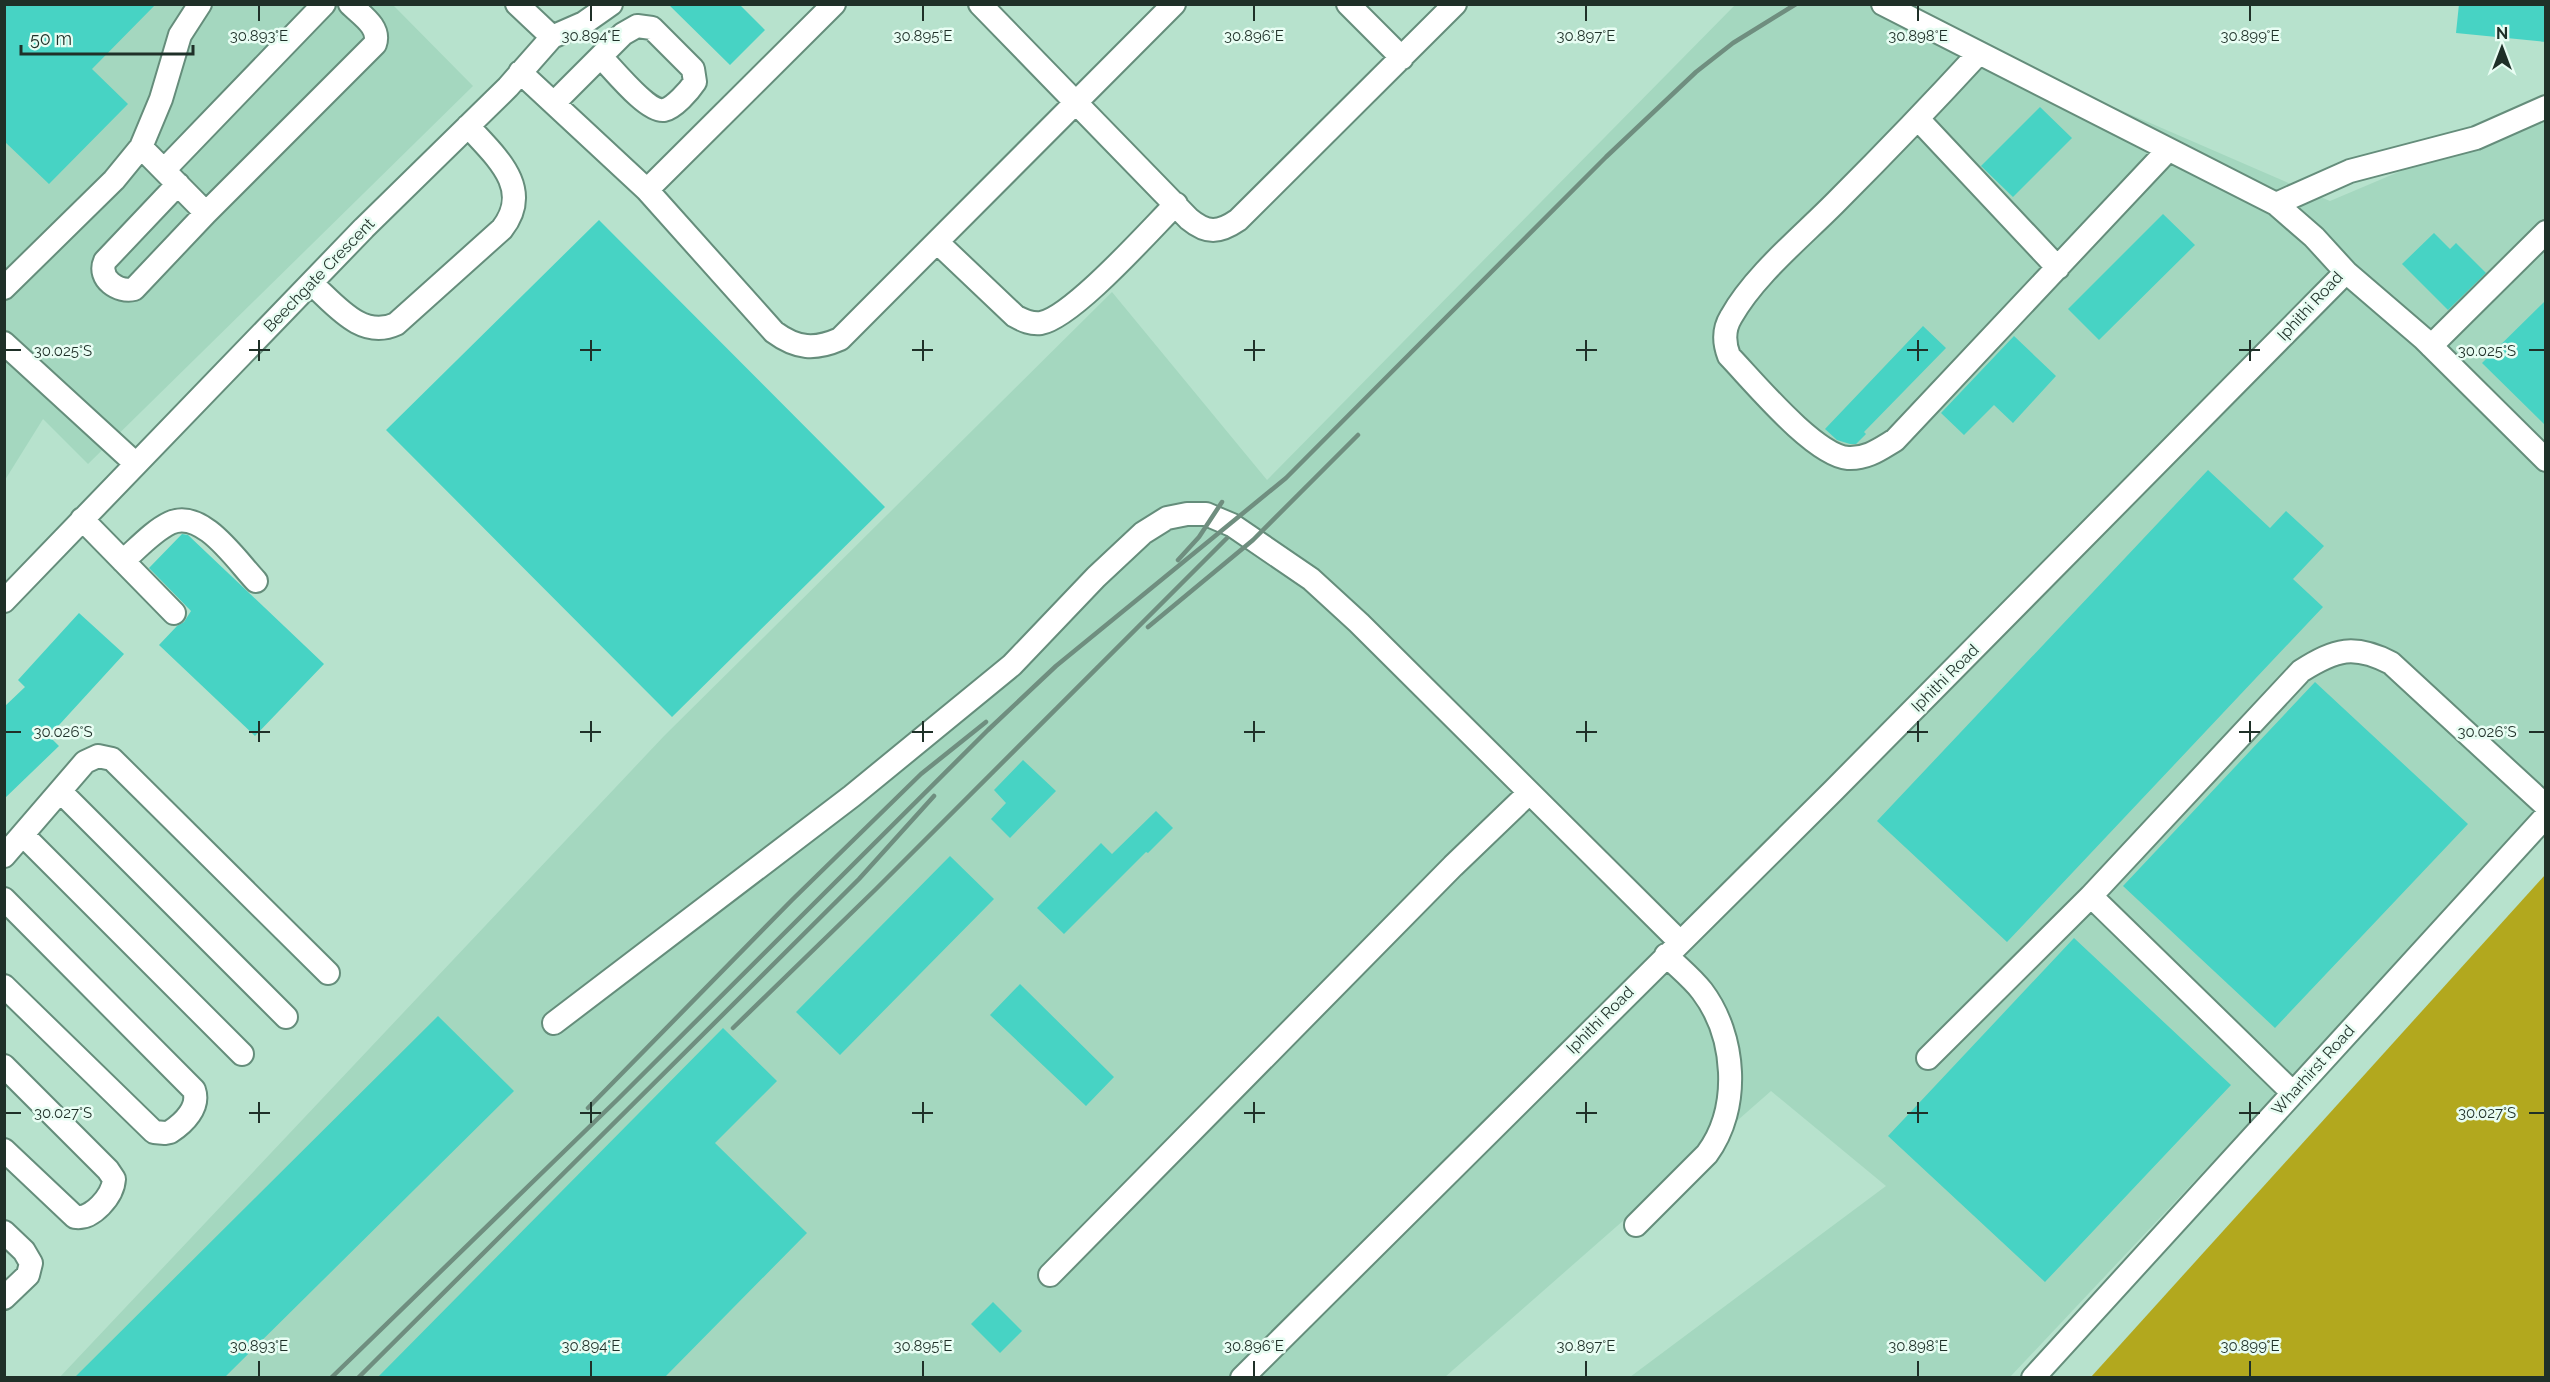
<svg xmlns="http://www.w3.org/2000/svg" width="2550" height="1382" viewBox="0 0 2550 1382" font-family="Raleway,sans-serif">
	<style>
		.built { fill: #a4d7bf }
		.green { fill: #b2a81e }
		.building { fill: #47d3c4 }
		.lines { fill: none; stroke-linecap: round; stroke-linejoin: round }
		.minor-casing { stroke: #658d7b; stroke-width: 26 }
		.minor { stroke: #fff; stroke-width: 22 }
		.rail { stroke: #6f8e7f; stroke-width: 4.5 }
		.ticks { fill: none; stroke: #1f3028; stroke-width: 2 }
		.labels { text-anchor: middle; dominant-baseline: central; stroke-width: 5; stroke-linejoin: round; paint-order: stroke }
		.street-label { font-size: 16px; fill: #1f3028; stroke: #e8fdf3 }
		.ticks-label { font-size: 15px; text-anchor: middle; fill: #1f3028; stroke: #e8fdf3; stroke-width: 5; stroke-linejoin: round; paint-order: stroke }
	</style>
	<rect width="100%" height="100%" fill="#b7e2cd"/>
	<path class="built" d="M5 5H393L473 86 88 464 43 419 5 480Z
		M1735 5H1878L2330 201 2545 110V809L2010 1377H1630L1886 1186 1771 1091 1445 1377 59 1378 664 736 1112 292 1267 480Z"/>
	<path class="green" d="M2545 875V1377H2091Z"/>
	<path class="building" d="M4 4H156L92 69 128 104 49 184 4 141Z
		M668 4H739L765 30 730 65Z
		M2459 4 2546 6V42L2456 33Z
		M2040 107 2072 138 2013 197 1981 166Z
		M2163 214 2195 245 2099 340 2068 309Z
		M599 220 885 507 672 717 386 430Z
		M2434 233 2450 249 2456 243 2486 273 2448 310 2402 264Z
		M2546 300V426L2482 363Z
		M1923 326 1946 348 1864 432 1866 434 1856 444H1850L1837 440 1825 429Z
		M2014 336 2056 376 2013 423 1994 405 1964 435 1941 413Z
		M2208 470 2270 528 2286 511 2324 546 2293 579 2323 607 2007 942 1877 821Z
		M182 534 188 535 324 664 255 736 159 645 177 626 184 622 191 611 149 568Z
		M79 613 124 654 49 736 59 746 4 799V707L25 687 18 680Z
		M2315 682 2468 824 2275 1028 2123 886Z
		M1023 760 1056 791 1010 838 991 819 1006 803 994 790Z
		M1156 811 1173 828 1148 853 1146 852 1064 934 1037 908 1101 843 1112 854Z
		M950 856 994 899 840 1055 796 1012Z
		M2074 938 2231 1085 2045 1282 1888 1136Z
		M1020 984 1114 1077 1086 1106 990 1015Z
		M438 1016 514 1091 225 1377H75Z
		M723 1028 777 1081 715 1143 807 1233 665 1377H378Z
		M993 1302 1022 1331 1000 1353 971 1324Z"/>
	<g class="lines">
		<defs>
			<path id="minor" d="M980 4 1189 219C1207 234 1219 233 1238 220L1455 4
				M1348 4 1402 58
				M1883 4 2276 204
				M552 37 584 23 611 4
				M1979 53C1933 103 1887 151 1839 199 1804 235 1755 274 1731 317 1723 330 1724 343 1729 356 1754 382 1814 455 1848 458 1867 459 1880 449 1895 440L2168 150
				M520 72 647 190 774 332C797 349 815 350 840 339L1174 4
				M554 103 623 34 637 26 652 28 693 69 695 82C689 91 674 108 664 110 648 113 613 69 601 57
				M1918 119 2058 268
				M141 147 206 213 134 289C119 293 97 279 105 261L178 184
				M164 170 324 4
				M647 190 834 4
				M206 213 375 44C381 27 361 15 350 4
				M937 242 1015 316C1024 321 1031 324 1041 323 1073 317 1150 230 1176 204
				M2346 272 2424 339 2546 460
				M311 283C335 304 361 340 396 324L502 229C534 188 495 156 468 126
				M4 288 114 180 141 147 161 99 180 35 200 4
				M4 343 136 464
				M2431 346 2546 232
				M82 519 174 613
				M123 561C137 549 153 531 170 523 202 508 236 560 256 581
				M4 601 364 228 508 87 552 37 517 4
				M60 791 286 1017
				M23 835 242 1054
				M4 856 85 762 98 756 112 759 328 973
				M2091 896 2293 1093
				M4 899 194 1090C200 1107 184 1123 170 1132L165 1133 154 1132 4 986
				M554 1023 852 796 1012 665 1096 577 1143 533 1167 518 1187 514H1206L1232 525 1311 579 1359 623 1680 942
				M1928 1058 2091 896 2301 671C2336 649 2354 644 2391 663L2546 806
				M4 1066 108 1170 114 1179C113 1196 92 1220 75 1217L4 1150
				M1636 1225 1707 1154C1741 1108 1736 1036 1702 991 1692 978 1678 967 1666 955
				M4 1232 24 1251 31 1263 28 1275 4 1298
				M1050 1275 1453 866 1529 793
				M1242 1378 1833 791 2346 272 2314 237 2276 204 2350 171 2476 138 2546 107
				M2033 1378 2546 816"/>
		</defs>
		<use href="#minor" class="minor-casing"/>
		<use href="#minor" class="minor"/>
		<path class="rail" d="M1178 560 1199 537 1222 502
			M1148 627 1253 540 1358 435
			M733 1028 876 889 1227 538
			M588 1108 792 900 921 774 986 722
			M331 1378 617 1100 988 730 1056 666 1286 478 1606 157 1696 72 1733 43 1796 4
			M358 1378 859 879 934 796"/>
	</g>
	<path class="ticks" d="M259 6V21M591 6V21M923 6V21M1254 6V21M1586 6V21M1918 6V21M2250 6V21M259 340V361M591 340V361M923 340V361M1254 340V361M1586 340V361M1918 340V361M2250 340V361M6 350H21M249 350H270M580 350H601M912 350H933M1244 350H1265M1576 350H1597M1907 350H1928M2239 350H2260M2529 350H2544M259 721V742M591 721V742M923 721V742M1254 721V742M1586 721V742M1918 721V742M2250 721V742M6 732H21M249 732H270M580 732H601M912 732H933M1244 732H1265M1576 732H1597M1907 732H1928M2239 732H2260M2529 732H2544M259 1102V1123M591 1102V1123M923 1102V1123M1254 1102V1123M1586 1102V1123M1918 1102V1123M2250 1102V1123M6 1113H21M249 1113H270M580 1113H601M912 1113H933M1244 1113H1265M1576 1113H1597M1907 1113H1928M2239 1113H2260M2529 1113H2544M259 1361V1376M591 1361V1376M923 1361V1376M1254 1361V1376M1586 1361V1376M1918 1361V1376M2250 1361V1376"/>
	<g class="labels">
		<g class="street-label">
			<text transform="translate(319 275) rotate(-46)">Beechgate Crescent</text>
			<text transform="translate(2310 306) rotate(-47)">Iphithi Road</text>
			<text transform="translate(1945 678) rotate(-45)">Iphithi Road</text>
			<text transform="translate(1600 1020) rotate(-45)">Iphithi Road</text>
			<text transform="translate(2313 1070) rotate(-48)">Wharhirst Road</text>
		</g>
	</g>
	<g class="ticks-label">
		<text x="259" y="41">30.893°E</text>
		<text x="591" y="41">30.894°E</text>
		<text x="923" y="41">30.895°E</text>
		<text x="1254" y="41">30.896°E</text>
		<text x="1586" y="41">30.897°E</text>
		<text x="1918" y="41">30.898°E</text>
		<text x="2250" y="41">30.899°E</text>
		<text x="63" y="356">30.025°S</text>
		<text x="2487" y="356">30.025°S</text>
		<text x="63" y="737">30.026°S</text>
		<text x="2487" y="737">30.026°S</text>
		<text x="63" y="1118">30.027°S</text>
		<text x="2487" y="1118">30.027°S</text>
		<text x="259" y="1351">30.893°E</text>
		<text x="591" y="1351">30.894°E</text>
		<text x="923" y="1351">30.895°E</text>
		<text x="1254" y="1351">30.896°E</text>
		<text x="1586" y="1351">30.897°E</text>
		<text x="1918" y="1351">30.898°E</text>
		<text x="2250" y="1351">30.899°E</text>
	</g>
	<rect width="2550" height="1382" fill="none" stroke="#1f3028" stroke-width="12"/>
	<g transform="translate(2502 48)" stroke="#e8fdf3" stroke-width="4.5" paint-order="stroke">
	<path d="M0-4.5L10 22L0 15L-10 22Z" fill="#1f3028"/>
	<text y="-9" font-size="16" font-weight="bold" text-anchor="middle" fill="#1f3028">N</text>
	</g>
	<path d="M21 45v9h172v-9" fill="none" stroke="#1f3028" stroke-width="3"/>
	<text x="30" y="45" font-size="18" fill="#1f3028" stroke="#e8fdf3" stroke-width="4.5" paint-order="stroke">50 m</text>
</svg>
